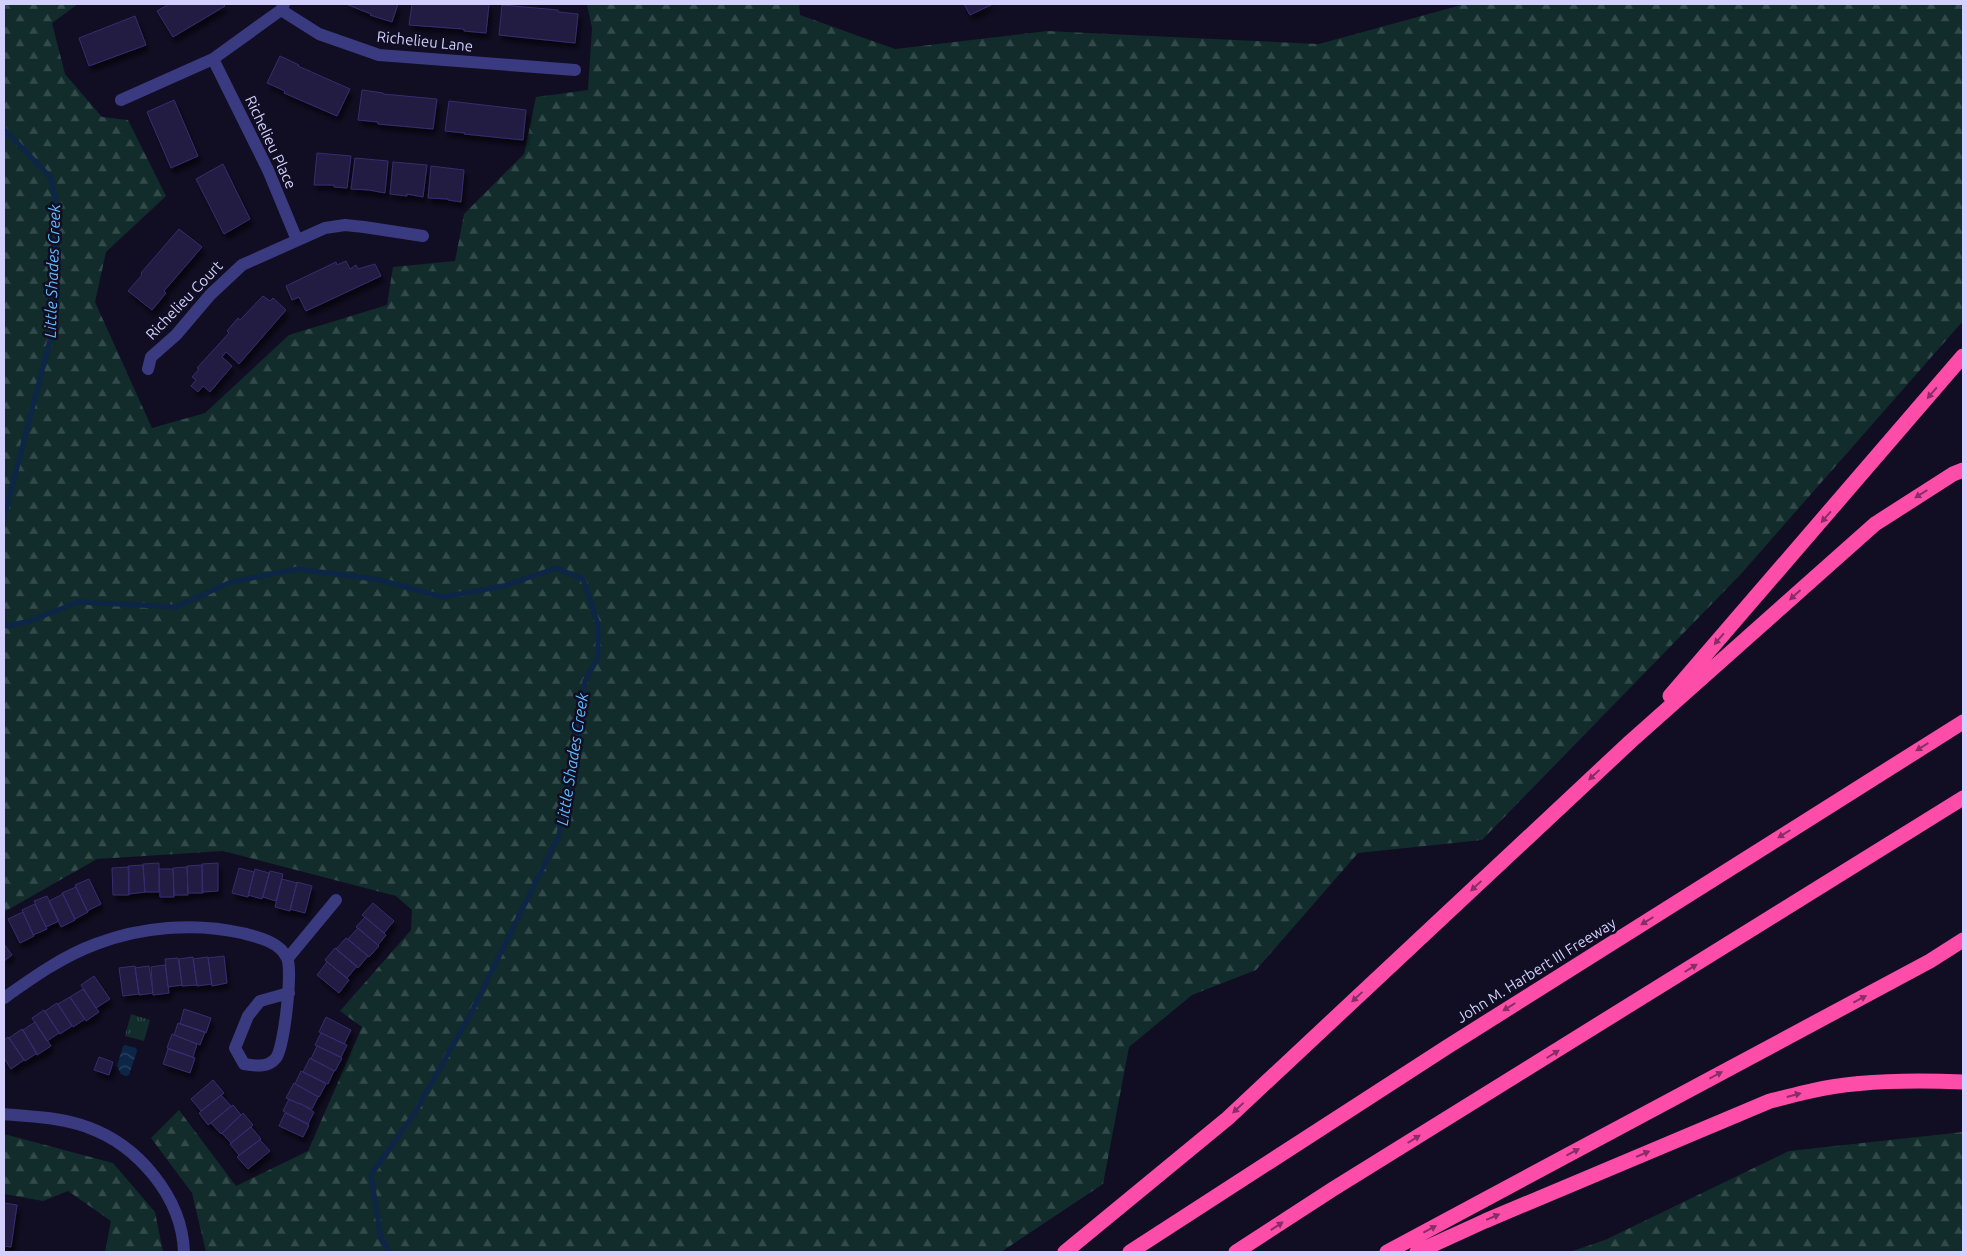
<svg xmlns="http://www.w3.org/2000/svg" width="1967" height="1256" viewBox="0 0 1967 1256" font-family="Ubuntu,sans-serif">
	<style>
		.grass { fill: url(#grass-tufts) }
		.forest { fill: url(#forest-firs) }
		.water { fill: url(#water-waves) }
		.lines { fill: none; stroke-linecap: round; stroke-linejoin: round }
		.stream { stroke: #0d2647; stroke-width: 5 }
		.building { fill: #211a43; stroke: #372d6f; filter: url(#shadow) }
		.street { stroke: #3a3a81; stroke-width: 12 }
		.highway { stroke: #fd4da9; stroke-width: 15 }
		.oneway { fill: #872e66 }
		.labels { text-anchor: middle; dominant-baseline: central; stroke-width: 5; stroke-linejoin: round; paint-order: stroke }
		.street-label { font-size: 15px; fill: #d3d0fe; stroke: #110e23 }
		.water-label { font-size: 16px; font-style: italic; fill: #5fbbfd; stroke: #110e23 }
	</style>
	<defs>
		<pattern id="grass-tufts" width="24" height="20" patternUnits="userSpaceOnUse" patternTransform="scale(1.25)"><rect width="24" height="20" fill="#112c2a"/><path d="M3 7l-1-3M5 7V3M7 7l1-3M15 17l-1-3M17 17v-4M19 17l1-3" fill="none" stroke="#334a4a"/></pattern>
		<pattern id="forest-firs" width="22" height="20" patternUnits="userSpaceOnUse" patternTransform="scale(1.25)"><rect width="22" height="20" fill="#112c2a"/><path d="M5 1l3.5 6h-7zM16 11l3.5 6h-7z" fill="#334a4a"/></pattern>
		<pattern id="water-waves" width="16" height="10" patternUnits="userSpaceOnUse" patternTransform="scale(1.25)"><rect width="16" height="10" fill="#0d2647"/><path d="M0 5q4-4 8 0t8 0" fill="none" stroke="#2f4463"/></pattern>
		<filter id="shadow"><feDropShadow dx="3" dy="5.5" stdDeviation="2.5" flood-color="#0009"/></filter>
	</defs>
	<rect width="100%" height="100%" fill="#110e23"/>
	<path class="grass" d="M131 1014 150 1020 144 1041 125 1036Z"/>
	<path class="forest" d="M4 4H78L52 23 65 74 102 117 128 120 166 196 106 252 95 302 152 428 205 413 289 335 387 305 393 267 455 261 464 214 524 154 536 97 588 90 592 28 587 4H799L800 15 895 49 1047 31 1319 44 1465 4H1963V321L1740 575 1482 840 1358 853 1256 970 1192 995 1129 1047 1103 1184 1001 1252H206L192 1193 151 1138 179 1110 236 1186 308 1151 362 1027 340 1011 411 930 412 910 396 896 223 851 97 859 4 912Z
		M1963 1132V1252H1570L1605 1240 1789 1151Z
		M4 1134 113 1163 155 1212 163 1252H105L111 1221 68 1191 43 1201 4 1194Z"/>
	<path class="water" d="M125 1045 136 1048 137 1051 129 1075 126 1076 121 1074 117 1066 123 1046Z"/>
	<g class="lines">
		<path class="stream" d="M4 129 51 178 58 213 53 262 52 332 4 518
			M4 623 7 626 30 621 78 602 176 607 231 582 298 569 380 580 443 597 504 586 556 568 583 579 598 624V657L585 681 559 835 472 1011 414 1114 371 1175 381 1238 390 1252"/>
	</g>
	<path class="building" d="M169 4H223L225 6 173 37 157 11Z
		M346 4H398L392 22 370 15 371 14Z
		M412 4H489L486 33 464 31V29L409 25Z
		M964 4H993L970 15Z
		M502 5 558 10V12L578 14 575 43 499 35Z
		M135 16 146 45 89 66 79 38Z
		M280 56 299 65 298 66 350 89 337 116 284 93 285 91 267 83Z
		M362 90 383 93V94L437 99 433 129 378 124V122L358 120Z
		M174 100 198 156 171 168 147 112Z
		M449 101 526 110 523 140 464 134 465 133 445 131Z
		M317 153 351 156 347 188 334 187V185H314Z
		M355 158 388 161 385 193 369 190 351 189Z
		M393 162 427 165 423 197 407 194V196L390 194Z
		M223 164 250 219 224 234 196 179Z
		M431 166 464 170 461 202 448 200V199L428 198Z
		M179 229 202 247 164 291 166 293 152 310 128 291 142 275 141 273Z
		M346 261 350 269 356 265 358 269 375 264 381 276 306 311 299 297 292 300 286 286 336 262 337 265Z
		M263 296 270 301 273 298 286 310 239 364 226 352 222 357 232 366 210 392 203 386 198 392 191 386 196 380 192 377 199 369 197 368 229 333 227 331 238 318 240 320Z
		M159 863V892H145L143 864Z
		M218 863V891L202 892V864Z
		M143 865 145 892 129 894 128 866Z
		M202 865 203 893H188L187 866Z
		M129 867V895H113L112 868Z
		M187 867 188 895H174L173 868Z
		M239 868 254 872 248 897 232 893Z
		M159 869H173L174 897H160Z
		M255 869 269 873 262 899 248 895Z
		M270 871 283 874 276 901 263 897Z
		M89 879 101 904 87 911 75 885Z
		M282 879 297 883 290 911 275 907Z
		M297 882 312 886 305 913 290 909Z
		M76 887 88 912 75 919 62 893Z
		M63 894 75 920 61 927 49 901Z
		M47 896 59 921 46 927 34 901Z
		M373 903 394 921 384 933 362 915Z
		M35 904 47 929 33 935 22 910Z
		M23 912 34 936 20 943 8 919Z
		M365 917 386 935 378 945 356 927Z
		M358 928 379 946 369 957 348 939Z
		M346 938 368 956 358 968 336 949Z
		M4 944 12 955 4 961Z
		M335 948 357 966 347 978 325 960Z
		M224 956 227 983 212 986 208 958Z
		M193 957 197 985 182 986 179 959Z
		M208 957 212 984 197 986 193 959Z
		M178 958 182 985 168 987 165 959Z
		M327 962 349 980 339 993 317 975Z
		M165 965 169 993 153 995 151 967Z
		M135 966 139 994 123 996 119 968Z
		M149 966 153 993 139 995 135 968Z
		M94 976 110 999 96 1008 81 985Z
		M83 989 99 1012 86 1021 70 997Z
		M70 997 85 1019 73 1027 58 1004Z
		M57 1003 72 1026 60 1034 45 1011Z
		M184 1009 211 1018 206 1033 180 1024Z
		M44 1010 59 1033 47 1041 32 1018Z
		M326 1017 351 1030 344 1044 319 1032Z
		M35 1022 51 1046 37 1055 23 1030Z
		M178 1023 205 1032 200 1045 174 1035Z
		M22 1029 37 1053 25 1061 9 1038Z
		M321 1033 347 1045 341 1057 315 1045Z
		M172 1034 197 1044 193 1057 167 1048Z
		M8 1037 24 1060 11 1069 4 1058V1040Z
		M317 1046 342 1058 335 1071 311 1059Z
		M168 1049 195 1058 190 1073 163 1064Z
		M99 1057 113 1062 109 1075 94 1070Z
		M310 1058 334 1071 328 1084 303 1072Z
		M301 1071 326 1084 319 1097 295 1084Z
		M213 1080 224 1093 201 1111 191 1099Z
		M294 1083 318 1097 312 1109 286 1098Z
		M221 1095 231 1106 208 1125 199 1113Z
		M289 1099 299 1104 300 1103 314 1112 308 1124 283 1111Z
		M233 1105 241 1115 221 1134 211 1123Z
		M243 1113 253 1125 231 1143 222 1133Z
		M285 1113 309 1125 303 1137 279 1126Z
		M251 1127 261 1139 239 1155 230 1144Z
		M260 1140 270 1151 248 1169 237 1157Z
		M4 1203 17 1205 11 1247 4 1246Z"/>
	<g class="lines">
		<path class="street" d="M281 10 319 34 379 55 575 70
			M213 59 268 170 297 240
			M121 100 213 59 281 10 284 4
			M148 369 151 357 176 335 210 295 242 265 325 228 345 225 364 227 423 236
			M288 958 336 900
			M4 998C32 978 63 956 96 944 140 927 195 922 242 933 258 937 280 942 287 958 293 970 284 1048 276 1058 268 1068 255 1066 244 1064L235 1048 248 1016 260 1001 289 993
			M4 1114C31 1117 61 1117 87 1127 138 1145 182 1197 184 1252"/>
		<path class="highway" d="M1670 696 1963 356
			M1065 1252 1228 1118 1630 742 1875 524 1953 474 1963 470
			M1130 1252 1447 1047 1963 722
			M1236 1252 1333 1189 1963 798
			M1387 1252 1930 961 1963 940
			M1417 1252 1485 1221 1770 1101C1783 1098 1797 1094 1811 1091 1857 1080 1915 1080 1963 1082"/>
	</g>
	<defs><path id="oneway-solid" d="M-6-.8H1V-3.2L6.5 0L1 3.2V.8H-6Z" transform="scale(1.25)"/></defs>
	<g class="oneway">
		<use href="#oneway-solid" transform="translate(1932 393) rotate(131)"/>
		<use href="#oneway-solid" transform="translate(1921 494) rotate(148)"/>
		<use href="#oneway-solid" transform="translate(1826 517) rotate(131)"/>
		<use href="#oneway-solid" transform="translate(1795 595) rotate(138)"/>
		<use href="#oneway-solid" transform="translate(1719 639) rotate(131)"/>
		<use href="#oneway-solid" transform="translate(1922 747) rotate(148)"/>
		<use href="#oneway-solid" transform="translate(1594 775) rotate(137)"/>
		<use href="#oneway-solid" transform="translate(1784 834) rotate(148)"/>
		<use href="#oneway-solid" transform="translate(1476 886) rotate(137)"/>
		<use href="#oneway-solid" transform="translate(1647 921) rotate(148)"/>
		<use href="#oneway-solid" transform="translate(1691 968) rotate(-32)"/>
		<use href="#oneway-solid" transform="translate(1357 997) rotate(137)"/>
		<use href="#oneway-solid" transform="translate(1860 999) rotate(-28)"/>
		<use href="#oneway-solid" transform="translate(1509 1007) rotate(148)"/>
		<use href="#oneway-solid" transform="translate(1553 1054) rotate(-32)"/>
		<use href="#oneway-solid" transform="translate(1716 1075) rotate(-28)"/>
		<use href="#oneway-solid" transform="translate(1794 1095) rotate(-15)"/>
		<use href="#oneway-solid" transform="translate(1238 1108) rotate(137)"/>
		<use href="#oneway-solid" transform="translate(1414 1139) rotate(-32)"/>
		<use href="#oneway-solid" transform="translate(1573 1152) rotate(-28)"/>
		<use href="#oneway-solid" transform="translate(1643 1154) rotate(-23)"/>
		<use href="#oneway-solid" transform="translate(1493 1217) rotate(-23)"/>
		<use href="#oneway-solid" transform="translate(1277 1226) rotate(-33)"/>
		<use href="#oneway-solid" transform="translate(1430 1229) rotate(-28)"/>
	</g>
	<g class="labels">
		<g class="street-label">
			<text transform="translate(425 41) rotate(6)">Richelieu Lane</text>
			<text transform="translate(271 142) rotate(65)">Richelieu Place</text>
			<text transform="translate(184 300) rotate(-46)">Richelieu Court</text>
			<text transform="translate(1536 970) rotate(-32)">John M. Harbert III Freeway</text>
		</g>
		<g class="water-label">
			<text transform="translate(52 271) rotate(-88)">Little Shades Creek</text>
			<text transform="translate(572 759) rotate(-81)">Little Shades Creek</text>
		</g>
	</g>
	<rect width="1967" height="1256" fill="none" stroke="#d3d0fe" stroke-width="10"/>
</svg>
